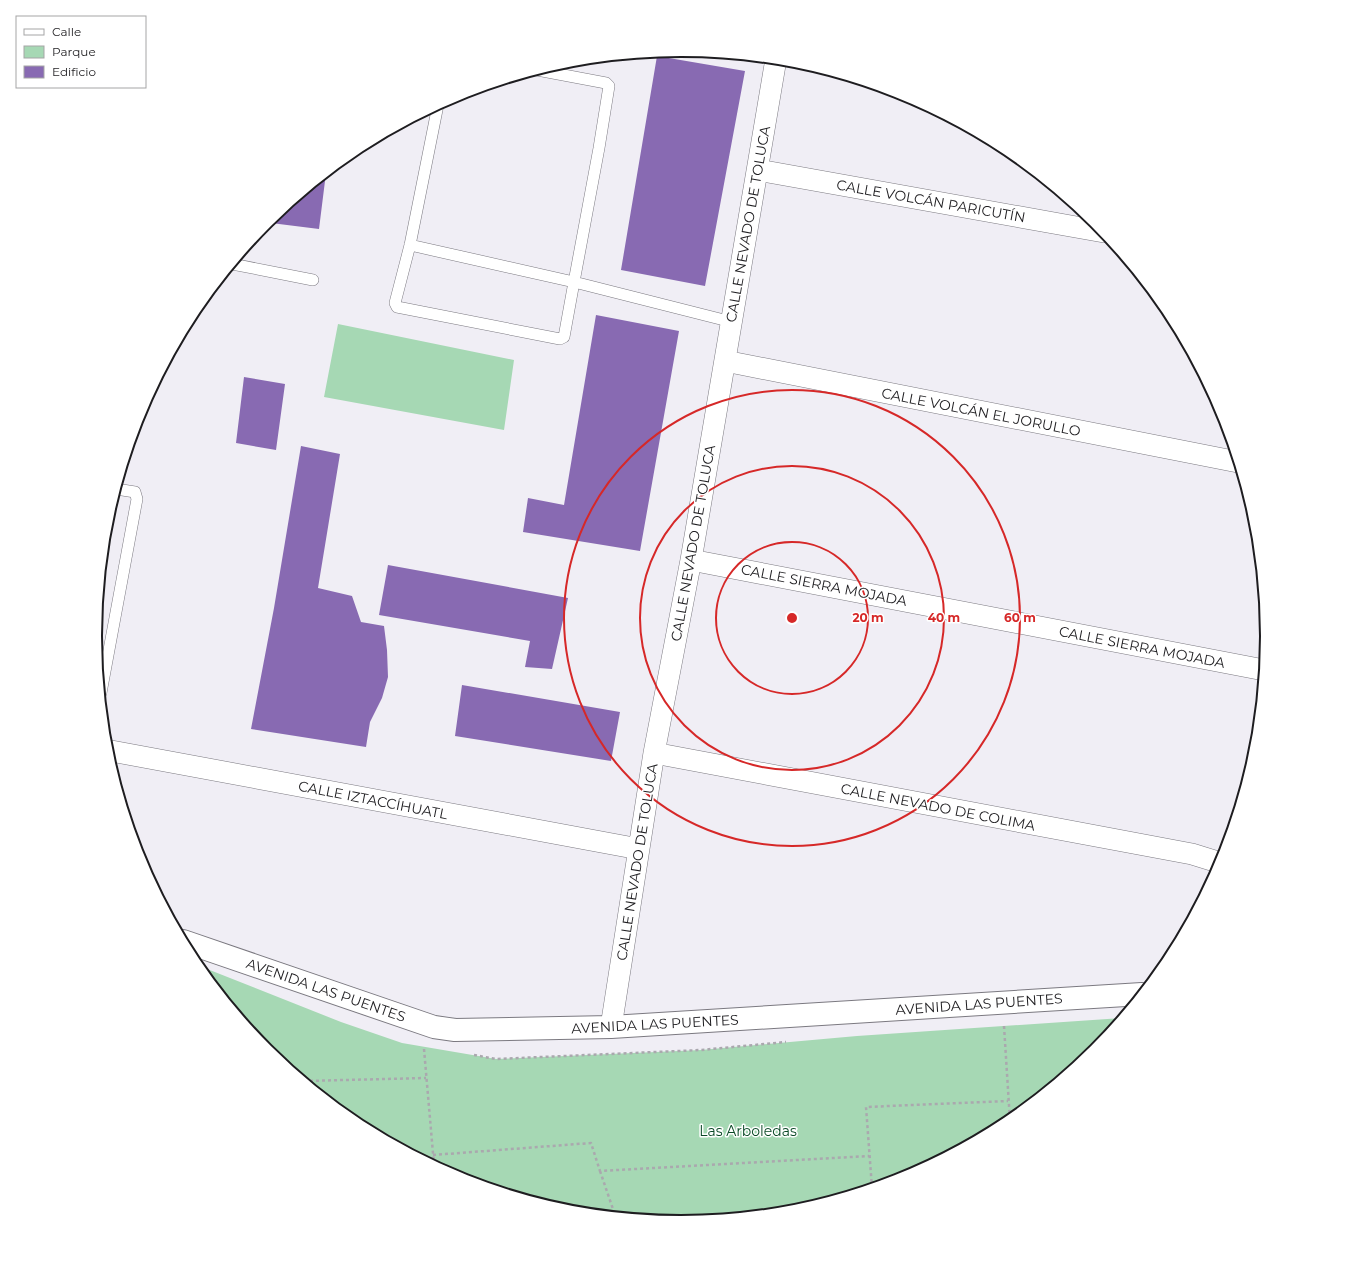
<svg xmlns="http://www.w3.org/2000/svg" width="1362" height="1272" viewBox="0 0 1362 1272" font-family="Montserrat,sans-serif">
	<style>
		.green { fill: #a6d8b4 }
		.building { fill: #886ab2 }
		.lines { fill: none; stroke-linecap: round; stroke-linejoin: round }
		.service-casing { stroke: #7b7980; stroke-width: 12 }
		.minor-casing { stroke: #7b7980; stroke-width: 22 }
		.tertiary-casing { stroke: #7b7980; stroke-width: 24 }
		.path { stroke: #aaa8ae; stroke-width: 2.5; stroke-dasharray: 3 3; stroke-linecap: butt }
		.service { stroke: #fff; stroke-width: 11 }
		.minor { stroke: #fff; stroke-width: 21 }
		.tertiary { stroke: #fff; stroke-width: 22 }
		.ring { fill: none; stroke: #d62828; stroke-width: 2 }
		.labels { text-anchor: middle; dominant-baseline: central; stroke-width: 3; stroke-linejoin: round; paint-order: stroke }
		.street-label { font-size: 14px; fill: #1e1d20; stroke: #fff }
		.park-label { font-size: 14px; fill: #0a4926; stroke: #fff }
		.rim { fill: none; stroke: #1e1d20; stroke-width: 2 }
		.centre { fill: #d62828; stroke: #fff; stroke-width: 2 }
		.ring-label { font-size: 12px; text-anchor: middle; font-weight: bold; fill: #d62828; stroke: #fff; stroke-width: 3; stroke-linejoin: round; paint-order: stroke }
	</style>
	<rect width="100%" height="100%" fill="#f0eef5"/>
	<path class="green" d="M338 324 514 360 504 430 324 397Z
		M197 965 341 1022 402 1043 496 1059 701 1050 857 1036 1122 1018 1095 1051 1006 1123 905 1177 795 1211 754 1215 660 1220 566 1211 457 1177 355 1123 266 1050Z"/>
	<path class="building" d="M657 56 745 71 705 286 621 270Z
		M326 173 319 229 271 223 272 217Z
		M596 315 679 331 640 551 523 532 528 498 564 505Z
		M244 377 285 384 276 450 236 443Z
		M301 446 340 454 318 588 352 596 361 622 384 626 387 650 388 677 382 698 370 722 366 747 251 729 274 608Z
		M388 565 568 598 552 669 525 667 530 641 379 615Z
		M462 685 620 712 611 761 455 736Z"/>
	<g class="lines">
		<defs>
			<path id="service" d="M537 70 606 83 609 86 599 148 574 282 732 322
				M410 245 574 282 564 337 560 339 397 307 395 303 410 245 438 105
				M232 264 313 280
				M101 693 137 499 135 492 116 489"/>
			<path id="minor" d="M758 170 1104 232
				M725 361 1238 462
				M691 560 1264 670
				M106 750 639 849
				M654 753 1192 854 1221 863
				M611 1027 654 753 691 560 776 59"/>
			<path id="tertiary" d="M183 941 434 1027 455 1030 611 1027 1142 994"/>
		</defs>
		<use href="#service" class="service-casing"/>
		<use href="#minor" class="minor-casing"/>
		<use href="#tertiary" class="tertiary-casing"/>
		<path class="path" d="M1004 1026 1010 1121
			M424 1049 434 1165
			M474 1055 496 1059 701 1050 786 1042
			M304 1081 426 1078
			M433 1155 591 1143 600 1171 869 1156
			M600 1171 615 1215
			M872 1188 866 1107 1008 1101
			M660 1220 756 1215"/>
		<use href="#service" class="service"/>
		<use href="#minor" class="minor"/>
		<use href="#tertiary" class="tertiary"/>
	</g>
	<g class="ring">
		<circle cx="792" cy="618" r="76"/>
		<circle cx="792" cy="618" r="152"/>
		<circle cx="792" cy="618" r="228"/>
	</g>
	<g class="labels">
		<g class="street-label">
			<text transform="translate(931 201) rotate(10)">CALLE VOLCÁN PARICUTÍN</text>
			<text transform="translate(748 224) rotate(-80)">CALLE NEVADO DE TOLUCA</text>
			<text transform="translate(981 412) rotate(11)">CALLE VOLCÁN EL JORULLO</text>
			<text transform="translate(693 543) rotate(-80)">CALLE NEVADO DE TOLUCA</text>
			<text transform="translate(824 585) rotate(11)">CALLE SIERRA MOJADA</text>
			<text transform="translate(1142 647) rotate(11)">CALLE SIERRA MOJADA</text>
			<text transform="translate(373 800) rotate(11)">CALLE IZTACCÍHUATL</text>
			<text transform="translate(938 807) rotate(11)">CALLE NEVADO DE COLIMA</text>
			<text transform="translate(637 862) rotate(-81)">CALLE NEVADO DE TOLUCA</text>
			<text transform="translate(326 990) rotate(19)">AVENIDA LAS PUENTES</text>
			<text transform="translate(979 1004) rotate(-4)">AVENIDA LAS PUENTES</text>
			<text transform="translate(655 1024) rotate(-3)">AVENIDA LAS PUENTES</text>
		</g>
		<g class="park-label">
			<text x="748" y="1131">Las Arboledas</text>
		</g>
	</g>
	<path d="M0 0H1362V1272H0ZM102 636a579 579 0 1 1 1158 0a579 579 0 1 1-1158 0Z" fill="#fff" fill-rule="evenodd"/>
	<path class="rim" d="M102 636a579 579 0 1 1 1158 0a579 579 0 1 1-1158 0Z"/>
	<circle cx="792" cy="618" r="6" class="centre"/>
	<g class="ring-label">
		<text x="868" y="622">20 m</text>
		<text x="944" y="622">40 m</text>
		<text x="1020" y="622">60 m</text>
	</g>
	<rect x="16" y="16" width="130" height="72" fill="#ffffff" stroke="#a5a5a6"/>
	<rect x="24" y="29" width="20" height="6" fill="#ffffff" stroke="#a5a5a6"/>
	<text x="52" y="36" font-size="12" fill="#1e1d20">Calle</text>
	<rect x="24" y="46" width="20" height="12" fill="#a6d8b4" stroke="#a5a5a6"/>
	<text x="52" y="56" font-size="12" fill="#1e1d20">Parque</text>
	<rect x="24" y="66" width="20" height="12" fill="#886ab2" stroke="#a5a5a6"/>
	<text x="52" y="76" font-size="12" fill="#1e1d20">Edificio</text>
</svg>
